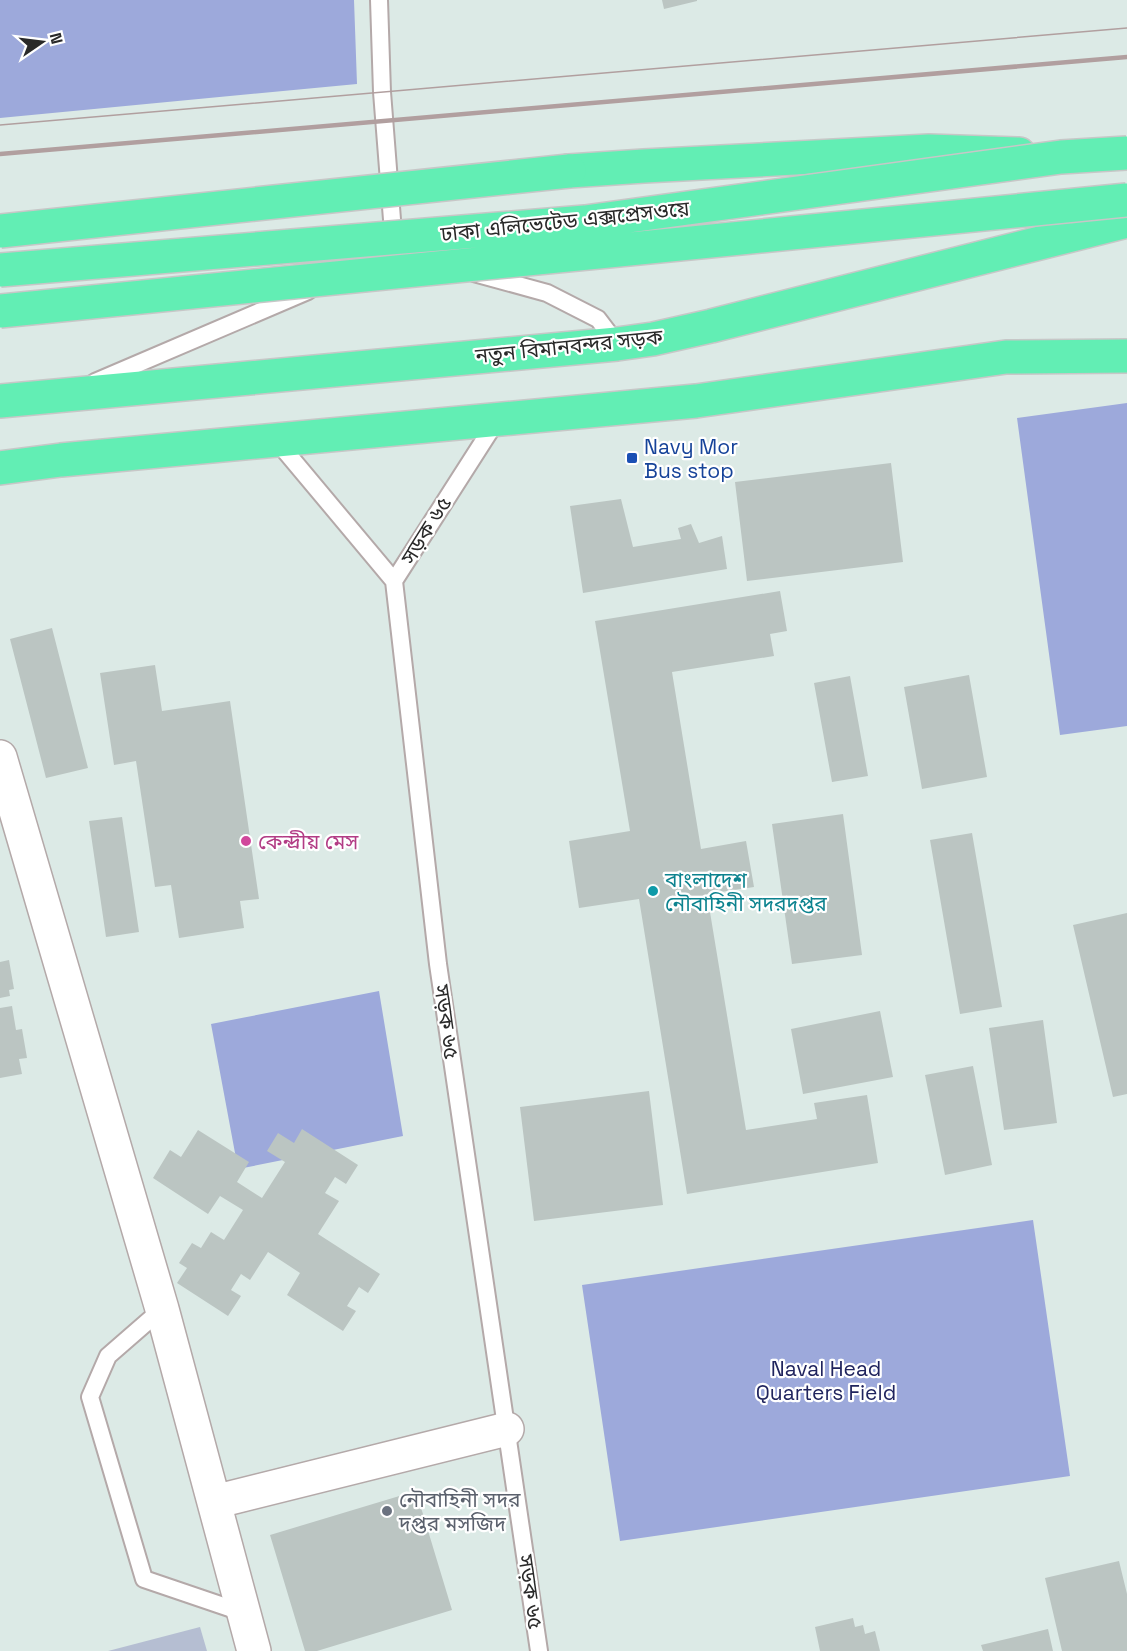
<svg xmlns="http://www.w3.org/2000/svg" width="1127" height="1651" viewBox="0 0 1127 1651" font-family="'Space Grotesk','Noto Sans Bengali',sans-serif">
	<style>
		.green { fill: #9da9db }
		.cemetery { fill: #b5bed2 }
		.building { fill: #bbc5c2 }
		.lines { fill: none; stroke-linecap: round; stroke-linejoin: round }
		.lane-casing { stroke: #b4a9a9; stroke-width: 20 }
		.street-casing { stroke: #b4a9a9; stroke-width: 36 }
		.highway-casing { stroke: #c7c7c7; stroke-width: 36 }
		.lane { stroke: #fff; stroke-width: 16 }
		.street { stroke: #fff; stroke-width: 33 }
		.highway { stroke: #62eeb4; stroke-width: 33 }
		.tram { stroke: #b19f9f; stroke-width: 1.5 }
		.rail { stroke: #b19f9f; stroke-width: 4.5 }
		.highway-bridge-casing { stroke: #c7c7c7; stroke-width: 36; stroke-linecap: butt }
		.highway-bridge { stroke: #62eeb4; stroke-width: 33 }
		.transit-dot { fill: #1a4fb4; stroke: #fff; stroke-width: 2 }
		.hotel-dot { fill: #d1479c; stroke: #fff; stroke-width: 2 }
		.culture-dot { fill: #0f9aa8; stroke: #fff; stroke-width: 2 }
		.worship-dot { fill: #6b7280; stroke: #fff; stroke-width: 2 }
		.labels { text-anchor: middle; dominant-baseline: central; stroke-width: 4.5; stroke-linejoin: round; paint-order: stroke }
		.street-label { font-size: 21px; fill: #292929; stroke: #fff }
		.transit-label { font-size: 21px; fill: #164399; stroke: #fff; text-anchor: start }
		.hotel-label { font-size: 21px; fill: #b23c85; stroke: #fff; text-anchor: start }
		.culture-label { font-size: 21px; fill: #0d838f; stroke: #fff; text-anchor: start }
		.park-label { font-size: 21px; fill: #20245e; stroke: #fff }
		.worship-label { font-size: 21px; fill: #5b616d; stroke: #fff; text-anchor: start }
	</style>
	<rect width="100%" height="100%" fill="#dceae6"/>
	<path class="green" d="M0 0H354L357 84 0 118Z
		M1127 403V726L1060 735 1017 418Z
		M379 991 403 1136 238 1169 211 1024Z
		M1033 1220 1070 1476 620 1541 582 1285Z"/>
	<path class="cemetery" d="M200 1627 207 1651H108Z"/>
	<path class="building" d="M662 0H697V1L664 9Z
		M891 463 903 562 747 581 735 482Z
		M621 499 633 547 681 539 678 528 691 524 699 543 722 536 727 569 583 593 570 506Z
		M780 591 787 631 770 634 774 656 672 672 701 849 746 841 754 887 707 894 746 1130 817 1119 814 1103 867 1095 878 1163 687 1194 639 899 579 908 569 841 630 831 595 621Z
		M52 628 88 768 46 778 10 639Z
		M155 665 162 711 230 701 259 899 240 901 244 928 179 938 171 885 155 887 136 761 114 765 100 673Z
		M969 675 987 777 922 789 904 687Z
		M850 676 868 776 832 782 814 683Z
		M843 814 862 955 792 964 772 824Z
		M122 817 139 932 106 937 89 821Z
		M972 833 1002 1007 960 1014 930 840Z
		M1127 913V1094L1113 1097 1073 925Z
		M9 960 14 989 9 990 10 996 0 998V962Z
		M12 1006 16 1030 22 1029 27 1058 19 1059 22 1074 0 1078V1008Z
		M880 1011 893 1077 803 1094 791 1029Z
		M1043 1020 1057 1123 1004 1130 989 1028Z
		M973 1066 992 1165 945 1175 925 1075Z
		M649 1091 663 1205 534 1221 520 1107Z
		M302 1129 358 1165 346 1184 335 1177 325 1193 339 1201 318 1234 380 1274 368 1293 359 1287 347 1306 356 1311 343 1331 287 1295 300 1273 268 1252 250 1280 241 1274 231 1290 241 1296 228 1316 177 1283 187 1268 179 1263 192 1243 201 1248 211 1232 224 1240 243 1210 220 1196 208 1214 153 1178 170 1150 181 1157 198 1130 249 1162 237 1182 262 1198 285 1162 267 1151 278 1133 294 1143Z
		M416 1491 452 1610 317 1651H305L270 1535Z
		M1119 1561 1127 1594V1651H1062L1045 1578Z
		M853 1618 855 1627 863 1625 865 1634 875 1631 880 1651H820L815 1627Z
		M1048 1629 1053 1651H983L981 1645Z"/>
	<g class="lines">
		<defs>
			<path id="lane" d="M379 0 382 92 394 245 432 261
				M474 273 547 293 598 319 617 344
				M95 382 308 291
				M497 420 394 581 438 964 539 1651
				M276 440 394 581
				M162 1309 108 1356 90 1397 144 1579 244 1613"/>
			<path id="street" d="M0 757 162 1309 254 1651
				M214 1502 507 1429"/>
			<path id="highway" d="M569 171 644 166 929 151 1019 154
				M0 401 617 344 653 339 711 326 1127 221
				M0 468 61 460 696 401 1006 357 1127 356"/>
		</defs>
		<use href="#lane" class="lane-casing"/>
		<use href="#street" class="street-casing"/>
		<use href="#highway" class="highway-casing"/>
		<use href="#lane" class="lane"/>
		<use href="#street" class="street"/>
		<use href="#highway" class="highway"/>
		<path class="tram" d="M0 125 1127 28"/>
		<path class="rail" d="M0 154 1127 57"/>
		<defs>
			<path id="highway-bridge" d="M0 231 569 171
				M0 270 585 222 1061 157 1127 153
				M0 311 1127 200"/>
		</defs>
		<use href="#highway-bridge" class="highway-bridge-casing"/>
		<use href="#highway-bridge" class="highway-bridge"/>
	</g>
	<rect class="transit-dot" x="626" y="452" width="12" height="12" rx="3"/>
	<circle class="hotel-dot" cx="246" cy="841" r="6"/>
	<circle class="culture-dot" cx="653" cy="891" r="6"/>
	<circle class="worship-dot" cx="387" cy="1511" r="6"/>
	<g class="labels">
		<g class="street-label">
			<text transform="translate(565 221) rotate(-6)">ঢাকা এলিভেটেড এক্সপ্রেসওয়ে</text>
			<text transform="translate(569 346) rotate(-6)">নতুন বিমানবন্দর সড়ক</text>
			<text transform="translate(426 530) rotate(-58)">সড়ক ৬৫</text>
			<text transform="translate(447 1022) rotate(82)">সড়ক ৬৫</text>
			<text transform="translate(531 1592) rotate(82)">সড়ক ৬৫</text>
		</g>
		<g class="transit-label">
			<text x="644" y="446">Navy Mor<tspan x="644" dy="24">Bus stop</tspan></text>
		</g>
		<g class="hotel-label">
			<text x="258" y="841">কেন্দ্রীয় মেস</text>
		</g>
		<g class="culture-label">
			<text x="665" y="879">বাংলাদেশ<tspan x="665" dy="24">নৌবাহিনী সদরদপ্তর</tspan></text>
		</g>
		<g class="park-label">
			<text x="826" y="1368">Naval Head<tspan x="826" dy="24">Quarters Field</tspan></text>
		</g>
		<g class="worship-label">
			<text x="399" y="1499">নৌবাহিনী সদর<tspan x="399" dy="24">দপ্তর মসজিদ</tspan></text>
		</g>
	</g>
	<g transform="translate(42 42) rotate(76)" stroke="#ffffff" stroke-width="4.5" paint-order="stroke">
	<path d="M0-4.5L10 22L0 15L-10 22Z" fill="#292929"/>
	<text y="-9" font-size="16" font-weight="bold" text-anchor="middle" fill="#292929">N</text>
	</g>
</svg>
